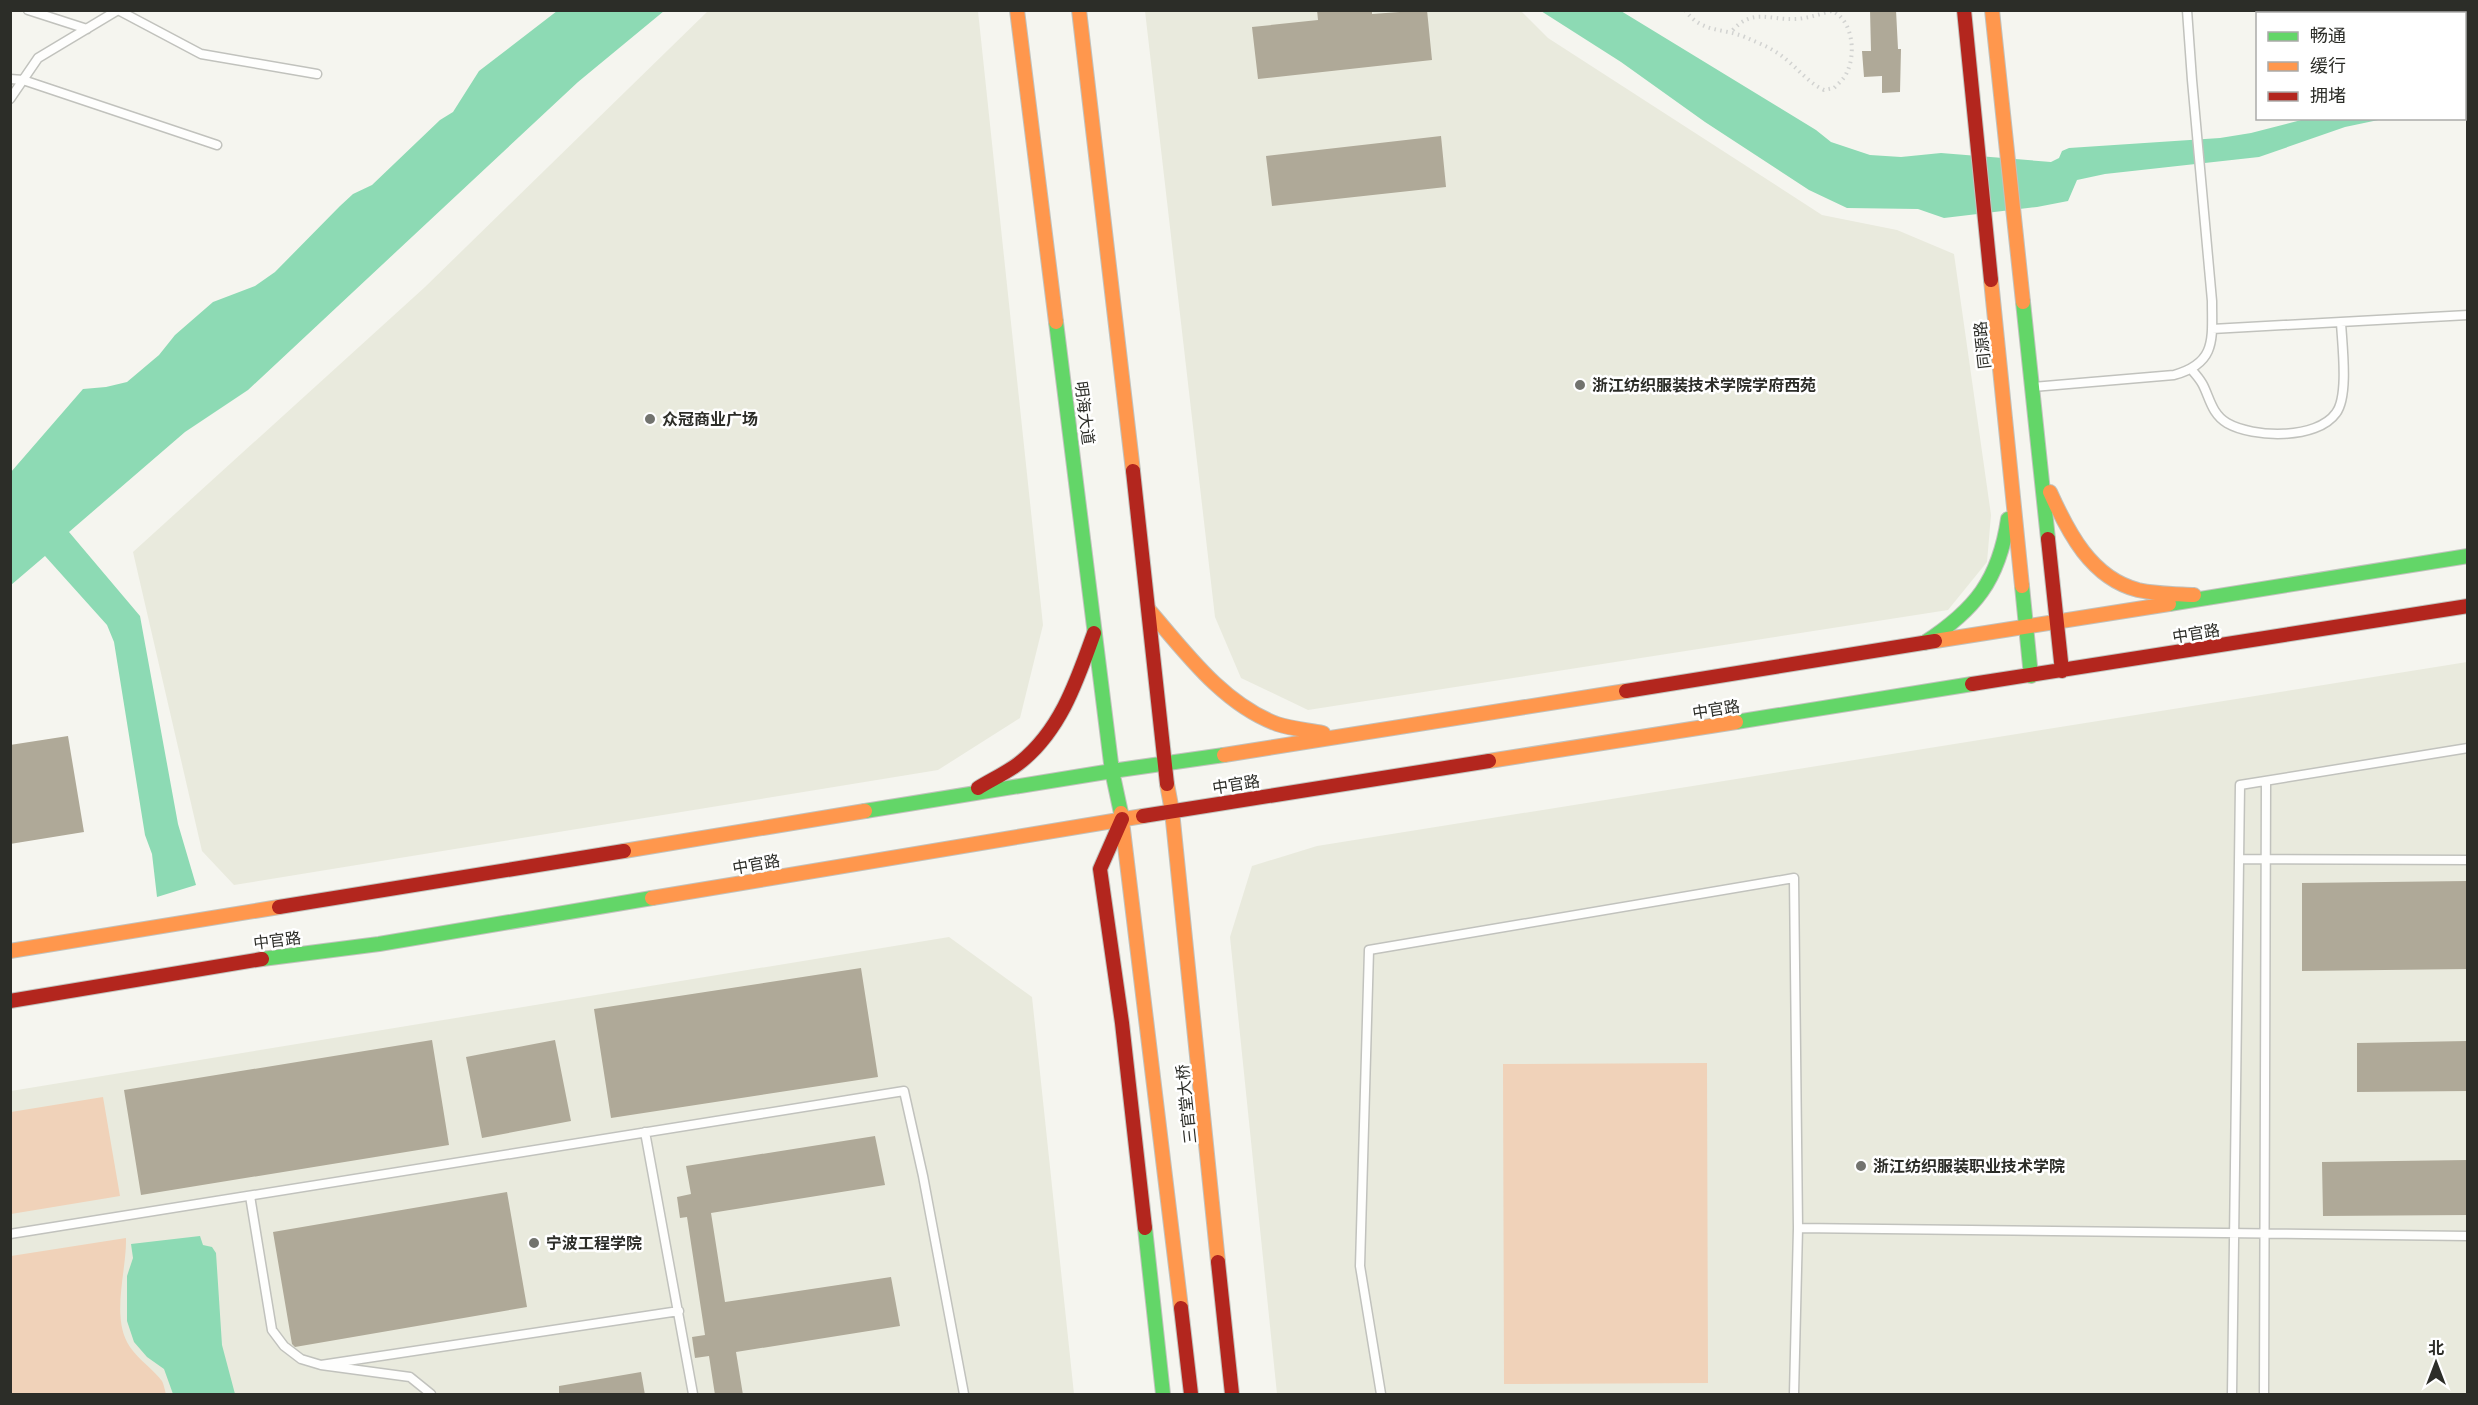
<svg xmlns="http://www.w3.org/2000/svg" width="2478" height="1405" viewBox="0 0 2478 1405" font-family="Ubuntu,'Noto Sans SC',sans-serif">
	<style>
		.built { fill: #e9eadd }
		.green { fill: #f0d2b9 }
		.water { fill: #8ddab4 }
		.building { fill: #afa998 }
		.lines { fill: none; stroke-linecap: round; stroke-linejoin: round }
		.lane-casing { stroke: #c1c2bd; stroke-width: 11 }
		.fast-casing { stroke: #c1c2bd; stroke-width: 16 }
		.slow-casing { stroke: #c1c2bd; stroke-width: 16 }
		.jam-casing { stroke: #c1c2bd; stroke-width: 16 }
		.path { stroke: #d2d3d1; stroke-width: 4; stroke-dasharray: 1.5 4.5; stroke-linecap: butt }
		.lane { stroke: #fefefd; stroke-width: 8 }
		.fast { stroke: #63d668; stroke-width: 14 }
		.slow { stroke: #ff974d; stroke-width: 14 }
		.jam { stroke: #b3261e; stroke-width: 14 }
		.poi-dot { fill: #72736e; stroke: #fff; stroke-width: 2 }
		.labels { text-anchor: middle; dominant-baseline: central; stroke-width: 5; stroke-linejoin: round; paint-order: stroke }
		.street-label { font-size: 16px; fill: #2c2d28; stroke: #fff }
		.poi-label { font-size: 16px; font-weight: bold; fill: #2c2d28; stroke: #fff; text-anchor: start }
	</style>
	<rect width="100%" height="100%" fill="#f5f5ef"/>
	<path class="built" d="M708 11H978L1043 625 1020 718 938 770 234 885 202 851 133 552 425 287Z
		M1145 11H1521L1548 38 1822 215 1897 230 1954 254 1991 515 1987 562 1948 610 1308 710 1241 678 1215 617Z
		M2467 662V1394H1277L1230 937 1252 866 1317 846Z
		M949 937 1032 997 1074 1394H11V1091Z"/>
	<path class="green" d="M1707 1063 1708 1383 1504 1384 1503 1064Z
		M103 1097 120 1196 11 1214V1112Z
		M126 1238C127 1270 110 1318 130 1347 138 1359 155 1371 162 1381 164 1385 165 1391 166 1394H11V1256Z"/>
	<path class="water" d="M557 11H664L578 82 248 390 185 432 69 532 140 616 178 824 196 885 157 897 152 854 145 835 114 642 107 625 45 556 11 585V472L83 389 106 387 127 382 159 355 175 335 213 302 255 286 275 272 340 206 353 194 372 185 440 120 453 112 479 71Z
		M1541 11H1621L1816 130 1831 142 1870 155 1901 157 1941 153 2051 162 2059 158 2062 151 2069 148 2220 138 2251 133 2305 119H2383L2345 127 2259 157 2105 174 2077 180 2068 201 2037 207 1944 218 1918 209 1847 208 1809 190 1705 122 1621 62Z
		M200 1236 203 1245 212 1247 216 1253 222 1345 235 1394H173L164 1369 147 1357 134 1342 127 1321V1276L133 1258 131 1244Z"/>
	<path class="building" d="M1317 10H1372V14L1427 10 1432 60 1258 79 1252 27 1318 20Z
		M1870 10H1896L1898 49H1901L1900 92 1882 93V76L1864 77 1862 51H1871Z
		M1441 136 1446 187 1272 206 1266 156Z
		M68 736 84 832 10 844V745Z
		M2468 881V969L2302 971V883Z
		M861 968 878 1077 611 1118 594 1009Z
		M432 1040 449 1145 141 1195 124 1090Z
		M555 1040 571 1121 482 1138 466 1057Z
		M2468 1041V1091L2357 1092V1043Z
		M875 1136 885 1185 711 1213 725 1302 891 1277 900 1326 736 1352 743 1395H715L709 1356 695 1358 692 1337 705 1335 687 1217 680 1218 677 1197 691 1194 686 1166Z
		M2468 1160V1215L2323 1216 2322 1162Z
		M507 1192 527 1307 295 1347 292 1344 273 1232Z
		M641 1372 645 1395H559V1386Z"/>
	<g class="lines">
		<defs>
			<path id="lane" d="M28 10 87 29
				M118 10 201 54 317 74
				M10 79 23 80 217 145
				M10 99 38 58 118 10
				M2212 329 2468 315
				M2192 370C2196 375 2200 379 2203 385 2210 399 2212 414 2227 423 2253 438 2317 440 2336 413 2349 396 2342 344 2341 322
				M2033 387 2174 375C2217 363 2212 339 2212 301L2192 80 2187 10
				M2239 859 2468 860
				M645 1132 693 1394
				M250 1196 272 1330 284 1346 301 1359 321 1365 410 1377 431 1394
				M1798 1228 2468 1236
				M10 1234 904 1091 923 1176 964 1394
				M321 1365 679 1311
				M1381 1394 1360 1266 1369 950 1794 878 1798 1228 1794 1394
				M2232 1394 2240 785 2468 748
				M2264 1394 2266 781"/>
			<path id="fast" d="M2023 302 2048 539
				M1056 322 1112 771 1121 813
				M2022 586 2031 676
				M2169 604 2468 556
				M1924 643C1975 610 1999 580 2008 519
				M1736 722 1972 684
				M865 811 1112 771 1224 755
				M262 959 379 944 652 898
				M1145 1228 1163 1394"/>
			<path id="slow" d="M1017 10 1056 322
				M1079 10 1133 471
				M1992 10 2023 302
				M1991 280 2022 586
				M2050 492C2068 532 2091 578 2138 590 2156 594 2175 594 2194 595
				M1149 610C1185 652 1223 704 1277 724 1292 729 1308 730 1323 733
				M1935 641 2169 604
				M1224 755 1626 691
				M1489 761 1736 722
				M1167 784 1172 811 1218 1262
				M1121 813 1181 1308
				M624 851 865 811
				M652 898 1143 816
				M10 951 279 907"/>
			<path id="jam" d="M1964 10 1991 280
				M1133 471 1167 784
				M2048 539 2062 671
				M1972 684 2468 606
				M1626 691 1935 641
				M978 788C991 780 1006 773 1018 764 1060 732 1077 681 1094 633
				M1143 816 1489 761
				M1122 819 1100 869 1122 1023 1145 1228
				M279 907 624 851
				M10 1001 262 959
				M1218 1262 1232 1394
				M1181 1308 1191 1394"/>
		</defs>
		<use href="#lane" class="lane-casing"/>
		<use href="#fast" class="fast-casing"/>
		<use href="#slow" class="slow-casing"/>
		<use href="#jam" class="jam-casing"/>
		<path class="path" d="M1685 10C1702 34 1723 27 1747 38 1756 42 1767 46 1776 52 1794 63 1805 81 1824 90L1834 88C1839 83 1845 78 1847 72 1856 54 1853 20 1832 11 1819 14 1807 19 1794 19 1769 20 1752 8 1732 31"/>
		<use href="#lane" class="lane"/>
		<use href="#fast" class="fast"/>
		<use href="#slow" class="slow"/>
		<use href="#jam" class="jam"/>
	</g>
	<g class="poi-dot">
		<circle cx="1580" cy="385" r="6"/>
		<circle cx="650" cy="419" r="6"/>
		<circle cx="1861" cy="1166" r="6"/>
		<circle cx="534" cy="1243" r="6"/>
	</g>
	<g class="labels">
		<g class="street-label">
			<text transform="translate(1982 345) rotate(-96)">同源路</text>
			<text transform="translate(1085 413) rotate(83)">明海大道</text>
			<text transform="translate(2196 633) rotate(-9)">中官路</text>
			<text transform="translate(1716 709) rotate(-9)">中官路</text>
			<text transform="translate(1236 784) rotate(-9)">中官路</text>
			<text transform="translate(756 864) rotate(-10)">中官路</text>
			<text transform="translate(277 940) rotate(-7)">中官路</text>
			<text transform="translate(1186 1104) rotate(-96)">三官堂大桥</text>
		</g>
		<g class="poi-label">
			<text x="1592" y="385">浙江纺织服装技术学院学府西苑</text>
			<text x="662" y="419">众冠商业广场</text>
			<text x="1873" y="1166">浙江纺织服装职业技术学院</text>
			<text x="546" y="1243">宁波工程学院</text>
		</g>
	</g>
	<rect width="2478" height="1405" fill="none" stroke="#2c2d28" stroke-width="24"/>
	<rect x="2256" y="12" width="210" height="108" fill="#ffffff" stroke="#ababa9" stroke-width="1.5"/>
	<rect x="2268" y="32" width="30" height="9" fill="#63d668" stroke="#ababa9" stroke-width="1.5"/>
	<text x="2310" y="42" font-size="18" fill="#2c2d28">畅通</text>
	<rect x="2268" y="62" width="30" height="9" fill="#ff974d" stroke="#ababa9" stroke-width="1.5"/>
	<text x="2310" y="72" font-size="18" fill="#2c2d28">缓行</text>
	<rect x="2268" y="92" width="30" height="9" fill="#b3261e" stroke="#ababa9" stroke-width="1.5"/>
	<text x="2310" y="102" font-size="18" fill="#2c2d28">拥堵</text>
	<g transform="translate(2436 1363)" stroke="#ffffff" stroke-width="4.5" paint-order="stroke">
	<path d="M0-4.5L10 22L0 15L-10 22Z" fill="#2c2d28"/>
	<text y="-9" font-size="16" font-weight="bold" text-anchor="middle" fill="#2c2d28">北</text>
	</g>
</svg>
